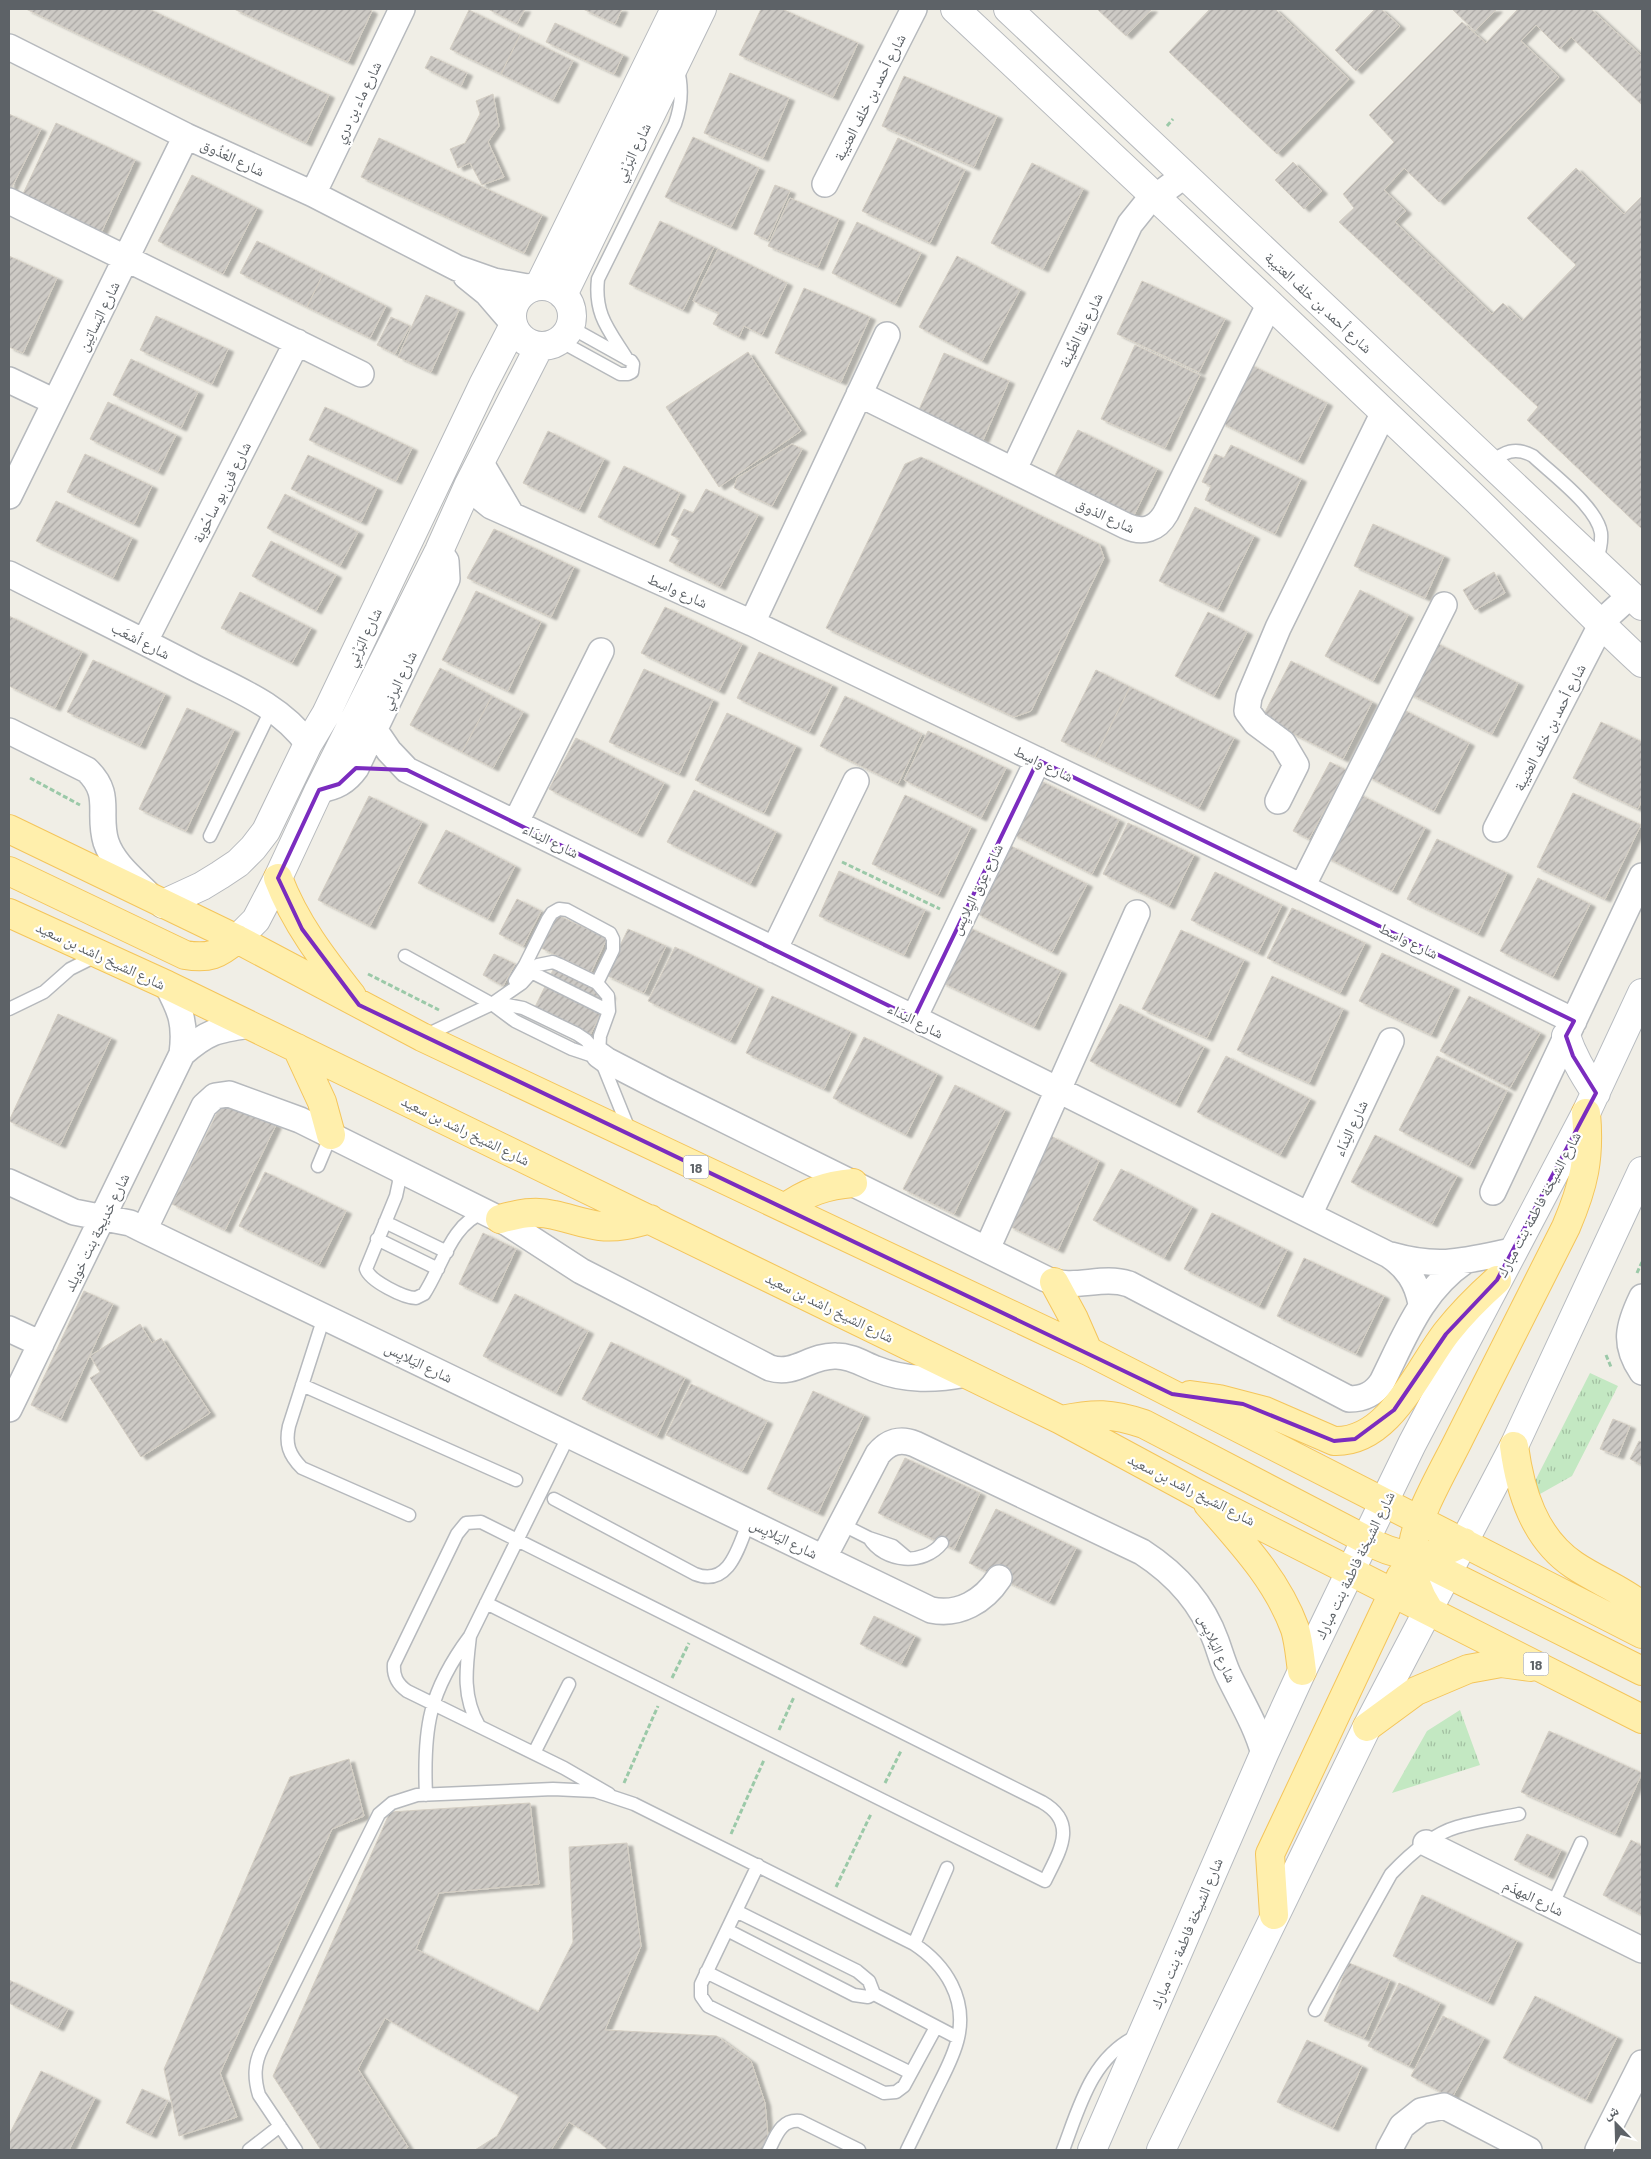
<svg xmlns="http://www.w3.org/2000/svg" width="1651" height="2159" viewBox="0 0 1651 2159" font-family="Barlow,'Noto Naskh Arabic',sans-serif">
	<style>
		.grass { fill: url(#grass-tufts) }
		.building { fill: url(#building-hatch); stroke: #d5cfc4; filter: url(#shadow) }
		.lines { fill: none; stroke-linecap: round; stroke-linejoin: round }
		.service-casing { stroke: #b6b9bd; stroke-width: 15 }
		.minor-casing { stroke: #b6b9bd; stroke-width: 28 }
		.tertiary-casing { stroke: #b6b9bd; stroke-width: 30 }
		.secondary-casing { stroke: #b7bbc0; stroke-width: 30 }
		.primary-casing { stroke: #f4c55b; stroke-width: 30 }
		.path { stroke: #9bc9a8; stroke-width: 3; stroke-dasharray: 5 2.5; stroke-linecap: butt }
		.service { stroke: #fff; stroke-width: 12 }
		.minor { stroke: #fff; stroke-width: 25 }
		.tertiary { stroke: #fff; stroke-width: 28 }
		.secondary { stroke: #fff; stroke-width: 28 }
		.primary { stroke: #ffefac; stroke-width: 28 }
		.marked { fill: none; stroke: #7b2cbf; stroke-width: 4; stroke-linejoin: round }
		.labels { text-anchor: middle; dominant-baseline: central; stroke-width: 4.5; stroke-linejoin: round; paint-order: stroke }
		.shield { fill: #fff; stroke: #8e9195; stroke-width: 1 }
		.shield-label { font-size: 14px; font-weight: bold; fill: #5d6267 }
		.street-label { font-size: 15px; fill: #5d6267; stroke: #fff }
	</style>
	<defs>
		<pattern id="grass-tufts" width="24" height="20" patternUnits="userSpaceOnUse" patternTransform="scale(1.25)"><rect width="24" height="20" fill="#c3e8c2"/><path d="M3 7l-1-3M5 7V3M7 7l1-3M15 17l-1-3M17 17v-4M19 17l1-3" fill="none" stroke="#a2bfa1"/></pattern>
		<pattern id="building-hatch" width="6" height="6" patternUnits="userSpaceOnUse" patternTransform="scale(1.25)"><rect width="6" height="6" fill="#cdcac5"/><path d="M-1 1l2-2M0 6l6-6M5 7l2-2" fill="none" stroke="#aaa7a4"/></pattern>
		<filter id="shadow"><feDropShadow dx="5.5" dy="3" stdDeviation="1" flood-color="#0004"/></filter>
	</defs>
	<rect width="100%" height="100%" fill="#f0eee6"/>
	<path class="grass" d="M1590 1373 1618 1386 1572 1476 1540 1494 1534 1483Z
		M1460 1710 1480 1765 1392 1793 1427 1731Z"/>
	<path class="building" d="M26 9H149L329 95 306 143Z
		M234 9H369L372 11 348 62Z
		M488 9H525L517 24Z
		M583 9H622L615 24Z
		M761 9H782L858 43 833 97 739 55Z
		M1097 9H1152L1126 36Z
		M1210 9H1275L1349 79 1277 154 1169 52Z
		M1375 9H1381L1400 26 1356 71 1335 50Z
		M1452 9H1497L1475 31Z
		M1518 9H1591L1642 56V105L1571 37 1560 49 1536 25 1521 41 1559 77 1439 202 1404 168 1384 190 1406 211 1395 222 1492 314 1503 303 1522 321 1576 265 1527 218 1576 168 1624 214 1642 196V529L1527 420 1538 407 1339 222 1354 208 1343 194 1394 142 1369 115 1462 22 1486 43Z
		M469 10 520 35 501 74 450 49Z
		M555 23 623 55 614 74 546 42Z
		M520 35 573 61 553 100 501 74Z
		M431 56 467 73 461 86 425 68Z
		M730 73 789 98 763 158 704 133Z
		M904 76 997 116 974 167 882 126Z
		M493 94 499 126 488 142 504 177 482 185 470 163 458 168 450 149 465 143 480 114 476 101Z
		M9 114 41 129 10 191H9Z
		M56 123 135 160 101 233 22 196Z
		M693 137 759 168 731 227 665 197Z
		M379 138 542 215 524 253 361 177Z
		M898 138 965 170 930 243 862 211Z
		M1293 162 1322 191 1304 209 1275 180Z
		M1032 163 1083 189 1043 269 991 243Z
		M192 175 257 208 223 274 158 241Z
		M775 185 790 191 768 240 754 234Z
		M790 198 839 219 818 267 768 246Z
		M660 221 714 247 683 310 629 284Z
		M857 222 921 253 895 304 832 273Z
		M257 241 323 274 307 307 240 273Z
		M718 249 787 283 762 335 744 326 739 337 713 324 719 313 693 301Z
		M9 256 57 278 23 353 9 347Z
		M957 256 1020 290 982 361 919 327Z
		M323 274 386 306 370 338 307 307Z
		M1142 281 1225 319 1199 372 1117 334Z
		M804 288 870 317 841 382 775 353Z
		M426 295 459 310 431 372 398 357Z
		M156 316 228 349 212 384 140 350Z
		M391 317 410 326 395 354 377 345Z
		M1135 345 1200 375 1165 448 1101 419Z
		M748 352 801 431 719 487 666 407Z
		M944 353 1009 381 983 440 918 412Z
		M131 359 198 392 181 428 113 395Z
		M1247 363 1327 403 1298 461 1218 421Z
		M108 402 176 435 158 472 90 439Z
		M325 407 412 448 396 481 309 440Z
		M1078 430 1157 469 1133 517 1054 477Z
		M548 431 604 459 579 510 523 483Z
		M792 444 802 449 772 506 734 488 737 478Z
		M1231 445 1301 479 1275 534 1205 500 1211 486 1202 482 1215 454 1224 458Z
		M85 454 152 486 134 524 67 492Z
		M308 455 377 488 361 522 291 489Z
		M921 457 1099 544 1104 558 1031 711 1014 717 826 628 905 464Z
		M624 466 680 493 654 545 598 517Z
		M706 489 758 515 720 587 669 561 680 539 671 535 684 509 693 513Z
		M285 494 358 532 340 566 267 528Z
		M56 501 132 538 113 578 36 541Z
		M1195 507 1254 536 1218 609 1159 581Z
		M1373 524 1444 556 1425 598 1354 566Z
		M494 529 574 567 551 617 467 578Z
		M271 541 336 575 316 611 252 576Z
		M1494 572 1505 593 1475 610 1463 590Z
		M1360 590 1408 615 1373 681 1325 656Z
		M476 591 541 622 508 691 442 660Z
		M240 592 311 628 292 663 221 628Z
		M665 607 742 644 719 691 641 653Z
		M1208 612 1247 632 1214 696 1175 676Z
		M9 616 82 652 55 708 9 686Z
		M1432 641 1518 683 1492 734 1406 692Z
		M759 652 832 685 809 732 737 698Z
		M93 660 165 694 140 746 67 712Z
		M1291 661 1372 702 1343 759 1262 718Z
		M440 668 492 696 462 752 410 725Z
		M644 669 713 700 679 774 609 742Z
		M1096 670 1130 687 1095 757 1061 741Z
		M1130 687 1234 738 1199 808 1095 757Z
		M492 696 523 712 493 768 462 752Z
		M845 696 922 734 898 784 820 746Z
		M187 708 234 730 186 831 139 809Z
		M1402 709 1469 743 1434 811 1367 776Z
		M727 713 796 746 764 813 695 780Z
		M1601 722 1642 742V800L1638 809 1573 778Z
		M928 731 1006 768 981 818 904 780Z
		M576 738 664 783 637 834 549 789Z
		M1330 762 1346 770 1309 839 1293 831Z
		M1039 780 1119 820 1092 874 1012 834Z
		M694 790 776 832 750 884 667 842Z
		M1355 792 1425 828 1392 891 1322 855Z
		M1573 793 1641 825 1605 899 1537 867Z
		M905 795 971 827 938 895 872 864Z
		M369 796 422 822 370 926 318 900Z
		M1128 823 1194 855 1169 906 1103 874Z
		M446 830 515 866 488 919 418 883Z
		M1437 839 1507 873 1478 934 1407 899Z
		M1011 846 1087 884 1052 952 976 913Z
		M839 871 925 910 904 955 819 916Z
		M1215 872 1282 905 1258 953 1191 920Z
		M1538 878 1590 904 1553 977 1500 951Z
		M517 899 541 911 523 946 499 934Z
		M1292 908 1365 943 1340 993 1267 958Z
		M557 915 607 938 591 972 541 948Z
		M968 927 1061 971 1034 1027 941 982Z
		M628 929 666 946 644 993 606 975Z
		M1181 930 1244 960 1207 1038 1142 1009Z
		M675 947 758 987 730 1041 648 1001Z
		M1382 953 1454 987 1431 1035 1359 1001Z
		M494 954 515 964 503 986 483 975Z
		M554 968 610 995 589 1037 534 1009Z
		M1272 976 1343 1009 1309 1083 1237 1050Z
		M772 996 851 1032 824 1089 746 1053Z
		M1469 996 1540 1033 1510 1088 1440 1051Z
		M1120 1004 1204 1047 1175 1104 1090 1061Z
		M58 1014 111 1038 60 1145 9 1121Z
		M864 1037 937 1074 906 1135 833 1098Z
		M1226 1056 1310 1099 1280 1155 1197 1112Z
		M1437 1056 1507 1091 1469 1166 1399 1130Z
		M955 1085 1005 1110 954 1214 903 1189Z
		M224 1099 276 1125 225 1230 172 1204Z
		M1375 1135 1457 1176 1432 1224 1351 1182Z
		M1051 1136 1099 1161 1058 1250 1009 1226Z
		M1121 1169 1192 1207 1164 1258 1093 1220Z
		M265 1172 346 1211 319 1265 239 1226Z
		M1212 1213 1287 1250 1259 1306 1184 1269Z
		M483 1233 516 1249 492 1300 459 1284Z
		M1304 1258 1384 1296 1356 1354 1277 1316Z
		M84 1291 113 1304 61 1419 31 1405Z
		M515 1294 588 1331 556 1393 483 1356Z
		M140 1324 152 1343 161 1338 210 1413 141 1457 90 1378 100 1372 90 1356Z
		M611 1342 685 1378 657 1436 582 1399Z
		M691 1384 767 1421 742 1471 666 1435Z
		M813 1391 864 1415 818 1513 767 1489Z
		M1613 1419 1630 1426 1618 1456 1600 1449Z
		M1639 1441 1642 1442V1465L1630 1459Z
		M905 1458 980 1493 954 1549 878 1513Z
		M996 1509 1076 1548 1049 1602 969 1563Z
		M874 1616 915 1636 901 1664 860 1644Z
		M1549 1731 1642 1773 1615 1834 1521 1792Z
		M349 1759 364 1816 332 1829 220 2073 237 2117 179 2136 164 2069 290 1777Z
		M530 1803 539 1884 439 1893 416 1949 538 2012 573 1942 569 1847 627 1843 641 1946 605 2030 717 2036 751 2061 765 2103 768 2137 763 2150H608L596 2139 569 2122 551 2150H475L497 2136 519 2096 385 2018 358 2069 408 2147 404 2150H321L273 2076 390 1812Z
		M1527 1834 1561 1850 1548 1876 1514 1860Z
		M1631 1840 1642 1846V1915L1603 1895Z
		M1422 1895 1517 1941 1488 2002 1393 1956Z
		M1349 1963 1390 1980 1364 2038 1324 2021Z
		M9 1980 68 2009 58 2028 9 2003Z
		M1399 1983 1440 2003 1409 2066 1368 2046Z
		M1535 1996 1617 2037 1586 2100 1503 2058Z
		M1443 2016 1484 2038 1452 2098 1411 2076Z
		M1307 2040 1362 2066 1333 2128 1277 2102Z
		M41 2071 95 2098 69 2150H9V2135Z
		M142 2089 168 2101 151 2135 126 2123Z"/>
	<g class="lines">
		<defs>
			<path id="service" d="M560 341 620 374H628L632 372 633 364 631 361 570 327
				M627 359C609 330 594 315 598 279L675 124C682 104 683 87 677 67
				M1490 463C1504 452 1515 446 1533 456 1552 474 1597 507 1601 533 1602 543 1599 553 1596 563
				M210 836 272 708
				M405 956 492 1004 515 1021 572 1049 590 1055H599L600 1036 609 1011 608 996 597 983 560 965 553 962 538 965 522 983 492 1004
				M531 972 609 1011
				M515 981 525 965 548 919 552 913 559 909 567 910 610 933 613 939V950L597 983
				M9 1009 44 992 70 969 98 955
				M422 1037 492 1004H503L523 1008 577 1034 586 1040 599 1055 630 1132
				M318 1166 331 1135
				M397 1168 399 1182 396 1196 366 1269C370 1281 404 1298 416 1298L424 1294C442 1267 451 1223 485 1212
				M385 1222 447 1252
				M377 1239 438 1269
				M324 1317 289 1426C285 1444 289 1455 302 1468L409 1515
				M302 1385 516 1480
				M554 1499 695 1574C730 1588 739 1545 749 1521
				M841 1524 869 1538 893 1546 906 1557
				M869 1538C884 1563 924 1566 942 1543
				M486 1603 1045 1881C1059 1852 1079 1823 1042 1802L481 1522 466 1523 457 1534 394 1664C393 1676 397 1684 407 1691L564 1768 609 1794
				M470 1636C466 1669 462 1696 479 1726
				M534 1753 569 1684
				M426 1795C423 1728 429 1691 470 1636L569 1435
				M758 1865 701 1984V1996L708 2006 884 2093 896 2092 904 2086 936 2027
				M1552 1906 1581 1843
				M736 1911 857 1971 869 1981 874 1994
				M727 1930 854 1995 868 1997 874 1994 958 2038
				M914 1944 947 1868
				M706 1972 911 2073
				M1315 2010 1391 1874C1408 1856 1433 1834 1457 1827 1477 1821 1499 1818 1519 1814
				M249 2150 280 2126
				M296 2150 259 2095C254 2078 254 2064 262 2048L379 1814 392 1803 417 1795 553 1789 595 1791 634 1804 914 1944C946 1965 967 1999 958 2038 954 2056 945 2072 937 2088 927 2109 917 2129 907 2150
				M769 2150C776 2136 781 2119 800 2121L859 2150
				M1063 2150C1079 2108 1091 2059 1135 2037"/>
			<path id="minor" d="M9 47 186 136 313 194 457 268 494 281 533 288
				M825 184 914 9
				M313 194 402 9
				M9 201 361 374
				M466 276 487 293 512 322
				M9 380 55 402
				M859 394 1126 526C1143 534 1157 529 1166 513L1270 303
				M481 463 511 514
				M1014 469 1130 224 1146 204 1185 175
				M469 484 475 493 491 506 752 623 1302 887 1574 1021
				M9 496 186 136
				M9 574C70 605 132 635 193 667 234 688 280 705 308 744
				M752 623 887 335
				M145 641 297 342
				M374 729 389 751 407 770 914 1018 1389 1255C1407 1267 1417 1282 1421 1304
				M9 731 87 770C113 795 97 813 106 842 113 863 132 878 147 893
				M319 790C336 787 346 782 356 768L447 579 446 561 439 551
				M1278 801 1296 765 1283 743 1256 723 1247 711 1249 697 1278 628 1384 412
				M516 822 601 651
				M1496 829 1601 625 1610 614 1631 595
				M1302 887 1444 605
				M774 950 856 781
				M914 1018 1038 760
				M182 1054C208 1031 217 1030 250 1025
				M599 1055 606 1060 662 1089 1046 1279C1074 1291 1100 1275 1129 1284L1349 1399C1364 1399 1374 1394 1382 1382 1405 1336 1421 1291 1465 1261
				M9 1182 74 1212 130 1223 144 1230 931 1610C959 1616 984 1601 999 1578
				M1493 1192 1642 876
				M1309 1215 1391 1041
				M144 1230 204 1106 215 1096 229 1094 300 1120 507 1223 581 1271 770 1368C795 1376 810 1355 836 1356 851 1356 863 1364 876 1369 906 1381 935 1380 966 1374
				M987 1249 1137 913
				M1391 1255C1440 1269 1464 1261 1512 1251
				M1642 1297C1628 1326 1623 1344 1642 1372
				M9 1329 41 1344
				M9 1409 182 1054C186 1024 181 1011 167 985
				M824 1557 878 1454C888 1442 900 1438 915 1444L1142 1552C1176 1574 1202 1602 1216 1641 1220 1652 1223 1663 1228 1674 1241 1701 1256 1725 1264 1754
				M1426 1843 1642 1950
				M1389 2150 1402 2126 1421 2111 1444 2106 1529 2150
				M1598 2150 1642 2063"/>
			<path id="tertiary" d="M955 9C1124 167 1294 326 1462 486 1523 544 1580 606 1642 663
				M1008 9 1642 606
				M512 316a30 30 0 1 1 60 0a30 30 0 1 1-60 0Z
				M539 286 675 9
				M563 295 702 9
				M163 904 202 886 220 875 238 863 253 848 266 831 308 744 326 714 483 385 513 327
				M237 939 256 920 278 878 319 790 439 551 469 484 539 347"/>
			<path id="secondary" d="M1566 1036C1573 1057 1583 1074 1596 1093
				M1092 2150 1264 1754 1302 1671 1412 1444 1586 1113 1642 993
				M1161 2150 1367 1727 1514 1446 1642 1171"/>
			<path id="primary" d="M9 829 237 939 422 1037 1088 1351 1642 1634
				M9 871 185 955C209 959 218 955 237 939
				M278 878C295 923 323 959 352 996
				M9 913 167 985 1061 1420 1198 1494 1642 1719
				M297 1048 322 1102 331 1135
				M785 1208C806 1192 827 1185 853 1183
				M500 1219C518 1214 535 1210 554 1215 569 1218 584 1224 600 1226 617 1228 633 1224 650 1219
				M1054 1282 1074 1319 1088 1351
				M1190 1395 1219 1399 1265 1411 1334 1441C1390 1443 1418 1369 1447 1332 1462 1313 1479 1296 1497 1280
				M1061 1420C1095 1413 1111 1413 1144 1424L1378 1546C1408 1560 1435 1559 1464 1542
				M1514 1446C1520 1491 1534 1538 1574 1565 1596 1580 1621 1589 1642 1606
				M1208 1504C1242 1543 1277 1580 1295 1629 1299 1642 1300 1657 1302 1671
				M1411 1560 1436 1568 1642 1671
				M1429 1610C1416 1590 1409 1568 1413 1545 1417 1514 1446 1466 1460 1437 1495 1367 1530 1297 1566 1227 1584 1185 1590 1158 1586 1113
				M1367 1727 1416 1691 1468 1669 1501 1663 1531 1667
				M1274 1915 1270 1854 1401 1576"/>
		</defs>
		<use href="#service" class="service-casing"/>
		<use href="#minor" class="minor-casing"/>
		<use href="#tertiary" class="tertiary-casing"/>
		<use href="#secondary" class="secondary-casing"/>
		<use href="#primary" class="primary-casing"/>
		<path class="path" d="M1167 126 1173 119
			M30 778 80 805
			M842 862 940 909
			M368 974 439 1010
			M1637 1273 1642 1262
			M1606 1355 1611 1367
			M672 1678 689 1643
			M779 1730 794 1697
			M624 1783 658 1706
			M885 1783 901 1751
			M731 1834 764 1760
			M836 1887 871 1814"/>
		<use href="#service" class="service"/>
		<use href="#minor" class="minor"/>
		<use href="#tertiary" class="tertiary"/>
		<use href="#secondary" class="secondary"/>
		<use href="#primary" class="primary"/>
	</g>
	<path class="marked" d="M1038 760 1574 1021 1566 1036 1573 1056 1596 1093 1497 1280 1446 1334 1394 1410 1355 1439 1334 1441 1243 1404 1172 1394 359 1005 302 929 278 878 319 790 339 784 356 768 407 770 914 1018Z"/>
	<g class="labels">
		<g class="shield">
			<rect x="683.5" y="1155.5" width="25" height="23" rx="4"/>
			<rect x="1523.5" y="1652.5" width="25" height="23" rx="4"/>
		</g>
		<g class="shield-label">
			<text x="696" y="1167">18</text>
			<text x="1536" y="1664">18</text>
		</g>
		<g class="street-label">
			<text transform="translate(869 97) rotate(-63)">شارع أحمد بن خلف العتيبة</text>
			<text transform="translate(357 102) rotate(-64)">شارع ماء بن دري</text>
			<text transform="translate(632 152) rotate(-64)">شارع البَرْنِي</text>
			<text transform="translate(233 157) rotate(25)">شارع العُذُوق</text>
			<text transform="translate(1319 302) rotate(43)">شارع أحمد بن خلف العتيبة</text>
			<text transform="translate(98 316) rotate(-64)">شارع البَساتِين</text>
			<text transform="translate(1080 330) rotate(-64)">شارع نِقا الطِّينة</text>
			<text transform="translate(221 492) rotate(-63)">شارع قرن بو ساحُوبة</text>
			<text transform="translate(1106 515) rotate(25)">شارع الذوق</text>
			<text transform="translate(678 590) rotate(24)">شارع واسِط</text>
			<text transform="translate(363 637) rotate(-64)">شارع البَرْنِي</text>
			<text transform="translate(141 640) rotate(27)">شارع أشعَب</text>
			<text transform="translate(398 680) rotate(-64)">شارع البرني</text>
			<text transform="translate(1549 727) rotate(-63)">شارع أحمد بن خلف العتيبة</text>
			<text transform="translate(1044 763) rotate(26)">شارع واسِط</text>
			<text transform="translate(551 840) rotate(26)">شارع النِدَاء</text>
			<text transform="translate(976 889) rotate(-64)">شارع عِرق اليِلايِس</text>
			<text transform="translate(1409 940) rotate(26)">شارع واسِط</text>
			<text transform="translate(101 955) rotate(25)">شارع الشيخ راشد بن سعيد</text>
			<text transform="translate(916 1020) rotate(27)">شارع النِدَاء</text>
			<text transform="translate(1350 1128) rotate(-65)">شارع النِدَاء</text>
			<text transform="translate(466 1130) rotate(26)">شارع الشيخ راشد بن سعيد</text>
			<text transform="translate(1538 1204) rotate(-62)">شارع الشيخة فاطمة بنت مبارك</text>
			<text transform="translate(96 1232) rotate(-64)">شارع خديجة بنت خويلد</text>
			<text transform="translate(830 1307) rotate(26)">شارع الشيخ راشد بن سعيد</text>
			<text transform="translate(419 1362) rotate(26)">شارع اليَلايِس</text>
			<text transform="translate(1192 1489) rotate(27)">شارع الشيخ راشد بن سعيد</text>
			<text transform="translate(784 1538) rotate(26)">شارع اليَلايِس</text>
			<text transform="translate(1354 1565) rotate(-64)">شارع الشيخة فاطمة بنت مبارك</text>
			<text transform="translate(1218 1648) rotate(66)">شارع اليَلايِس</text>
			<text transform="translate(1534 1897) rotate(26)">شارع المِهذَم</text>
			<text transform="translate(1186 1933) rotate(-67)">شارع الشيخة فاطمة بنت مبارك</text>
		</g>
	</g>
	<rect width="1651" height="2159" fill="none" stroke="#5d6267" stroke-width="20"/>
	<g transform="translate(1616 2124) rotate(337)" stroke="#ffffff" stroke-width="4" paint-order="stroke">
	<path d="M0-4L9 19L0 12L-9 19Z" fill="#5d6267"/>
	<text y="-8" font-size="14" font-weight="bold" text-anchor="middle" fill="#5d6267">ش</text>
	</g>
</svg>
